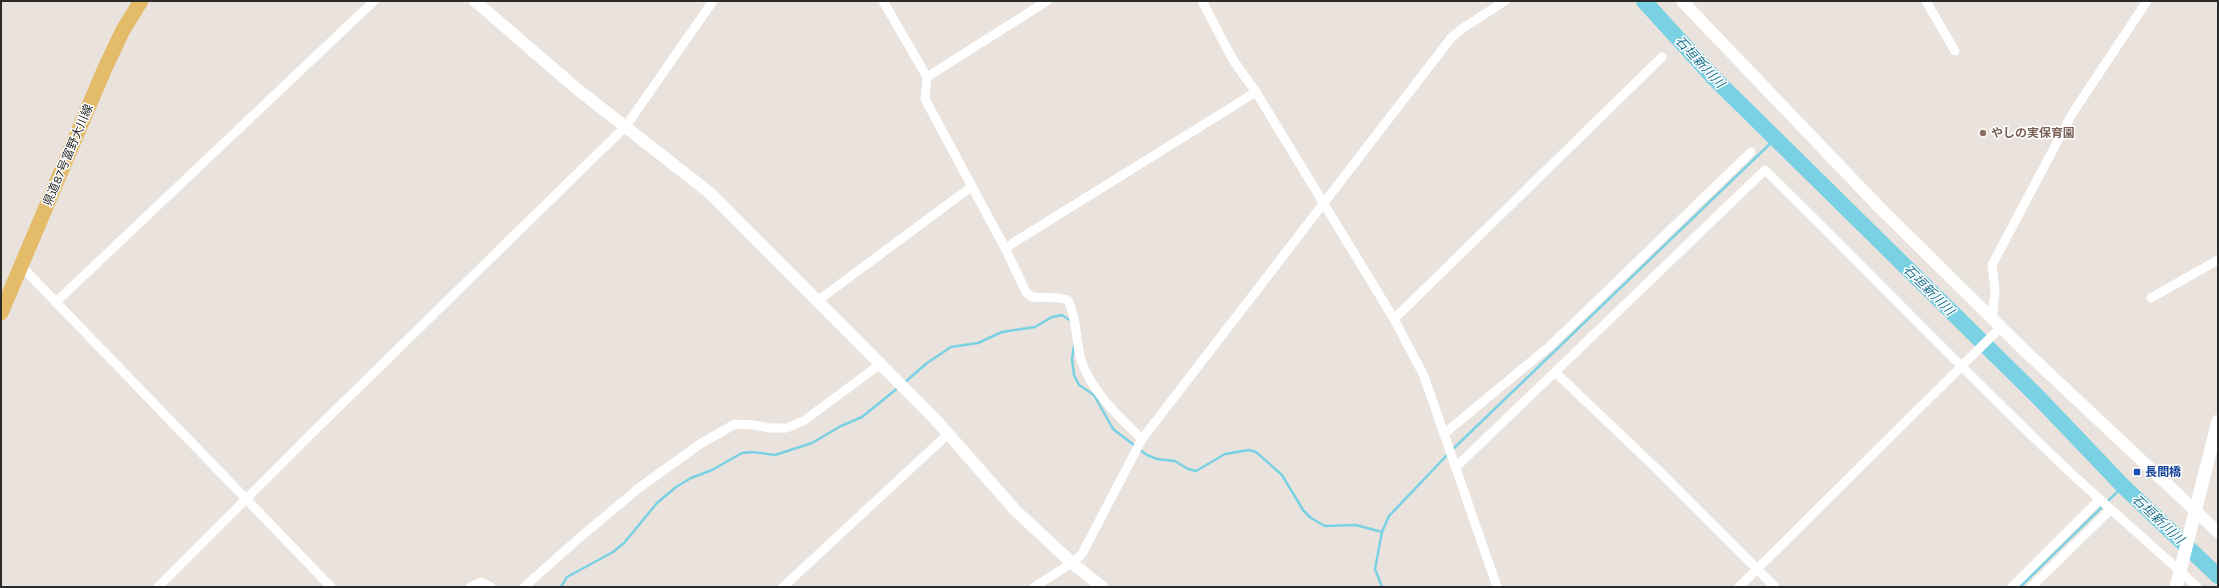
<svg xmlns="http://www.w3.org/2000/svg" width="2219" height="588" viewBox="0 0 2219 588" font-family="Karla,'Noto Sans JP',sans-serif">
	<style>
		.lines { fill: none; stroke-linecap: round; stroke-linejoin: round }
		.stream { stroke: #79d1e3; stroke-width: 2.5 }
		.river { stroke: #79d1e3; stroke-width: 16 }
		.minor { stroke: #fff; stroke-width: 9 }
		.tertiary { stroke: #fff; stroke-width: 12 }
		.secondary { stroke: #fff; stroke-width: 13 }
		.primary { stroke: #e3bb69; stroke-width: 15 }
		.education-dot { fill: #8d6e63; stroke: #fff; stroke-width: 1.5 }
		.transit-dot { fill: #1a4fb4; stroke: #fff; stroke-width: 1.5 }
		.labels { text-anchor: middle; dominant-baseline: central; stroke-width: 3; stroke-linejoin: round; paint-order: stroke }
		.education-label { font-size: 12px; font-weight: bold; fill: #785e54; stroke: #fff; text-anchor: start }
		.street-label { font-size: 12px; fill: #2a2a2a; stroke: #fff }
		.transit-label { font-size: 12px; font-weight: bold; fill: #164399; stroke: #fff; text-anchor: start }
		.water-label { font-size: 13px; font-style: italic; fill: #1a718d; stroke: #fff }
	</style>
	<rect width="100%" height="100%" fill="#eae3dd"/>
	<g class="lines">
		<path class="stream" d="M1074 346 1072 359 1074 375 1079 385 1094 395 1113 429 1147 455 1157 459 1175 461 1188 469 1196 471 1225 454 1249 450 1256 452 1282 475 1303 510 1311 518 1325 526 1356 525 1382 532
			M904 383 927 363 951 347 978 343 1002 332 1035 327 1052 317 1062 315 1071 321
			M1452 450 1775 139
			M2108 501 2123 486
			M561 587 567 577 613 552 624 543 657 503 676 487 691 478 712 470 742 453 752 452 775 455 812 443 841 426 862 417 899 387
			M1382 587 1375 569 1382 532 1389 516 1449 453
			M2020 587 2102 507"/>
		<path class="river" d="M1644 1 1714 78 2039 398 2123 486 2218 576"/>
		<path class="minor" d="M883 1 927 77 925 99 1005 248 1026 292 1032 297 1060 298 1068 300C1078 322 1075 339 1081 360 1091 391 1119 417 1142 439
			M1202 1 1233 60 1256 92 1394 319 1424 376 1497 587
			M1926 1 1955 51
			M927 77 1047 1
			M1005 248 1256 92
			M22 267 331 587
			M2151 298 2218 260
			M57 301 374 1
			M816 302 971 187
			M1992 318 1995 291 1992 265 2072 114 2147 1
			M1394 319 1662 57
			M1555 372 1659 471 1775 587
			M1445 433 1550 346 1751 152
			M1456 467 1765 170C1862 265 1956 363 2054 457 2101 502 2150 543 2197 587
			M158 587 313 432 626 126 713 1
			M470 587 481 582 491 587
			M524 587 578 539 639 488 700 444 735 424 752 425 771 428H787L805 420 879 365
			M783 587 948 434
			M1034 587 1072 563 1082 554 1142 439 1451 38 1463 28 1505 1
			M1739 587 2001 327
			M2012 587 2100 499
			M2031 587 2110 510"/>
		<path class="tertiary" d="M475 1 577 89 710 193 935 419 1016 511 1072 563 1102 587
			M1682 1 1879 207 2024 350 2218 532"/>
		<path class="secondary" d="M2176 587 2218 421"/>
		<path class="primary" d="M1 313 105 68 123 30 141 1"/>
	</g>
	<circle class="education-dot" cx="1983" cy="133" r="4"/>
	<rect class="transit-dot" x="2133" y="468" width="8" height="8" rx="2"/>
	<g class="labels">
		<g class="education-label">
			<text x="1991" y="133">やしの実保育園</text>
		</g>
		<g class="street-label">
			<text transform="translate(68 155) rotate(-67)">県道87号富野大川線</text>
		</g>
		<g class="transit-label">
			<text x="2145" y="472">長間橋</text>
		</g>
		<g class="water-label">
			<text transform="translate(1700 62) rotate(47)">石垣新川川</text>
			<text transform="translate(1929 290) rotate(45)">石垣新川川</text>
			<text transform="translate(2158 519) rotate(43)">石垣新川川</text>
		</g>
	</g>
	<rect width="2219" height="588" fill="none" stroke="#2a2a2a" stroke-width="4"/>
</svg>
